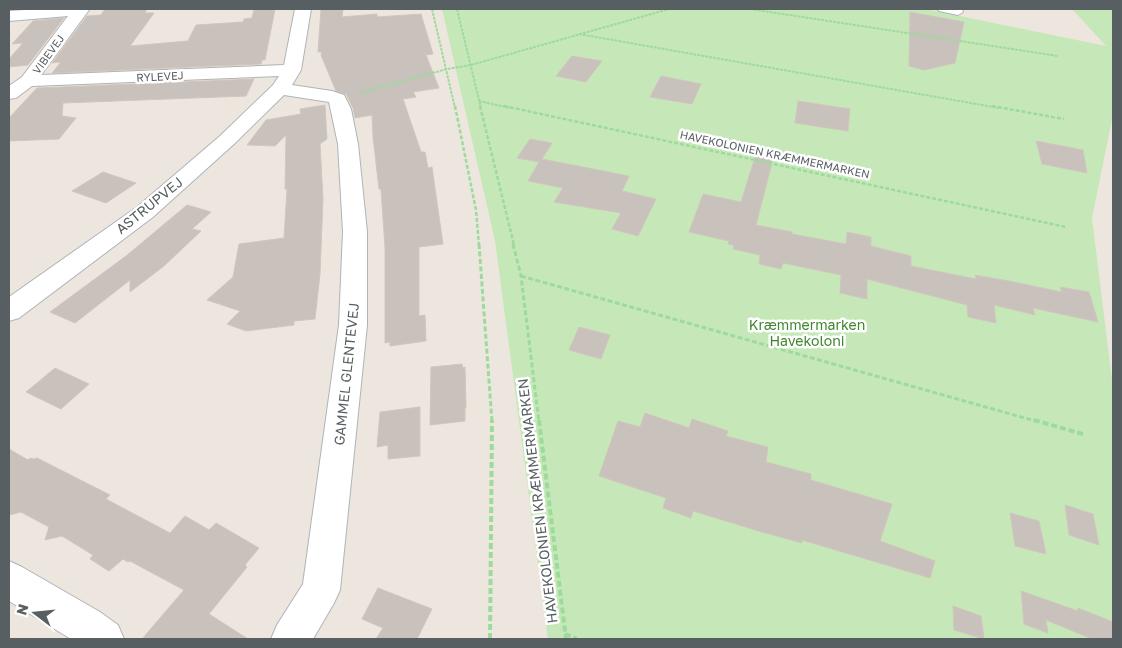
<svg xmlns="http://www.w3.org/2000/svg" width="1122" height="648" viewBox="0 0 1122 648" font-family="'Golos Text',sans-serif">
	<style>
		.green { fill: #c6e8b9 }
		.building { fill: #c8c1bc; stroke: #d2c6bd }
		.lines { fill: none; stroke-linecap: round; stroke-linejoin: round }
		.lane-casing { stroke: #aeb4b7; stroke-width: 2 }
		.street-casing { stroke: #aeb4b7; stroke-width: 2 }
		.path-far3 { stroke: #9cdb9b; stroke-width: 2; stroke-dasharray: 3 1; stroke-linecap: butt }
		.path-far2 { stroke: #9cdb9b; stroke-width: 2.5; stroke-dasharray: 4 2; stroke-linecap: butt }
		.path-far1 { stroke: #9cdb9b; stroke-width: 3; stroke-dasharray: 5 2.5; stroke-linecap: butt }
		.path { stroke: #9cdb9b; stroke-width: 4; stroke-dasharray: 6 3; stroke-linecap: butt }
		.lane { fill: #fff; fill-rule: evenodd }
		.street { fill: #fff; fill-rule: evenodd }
		.labels { text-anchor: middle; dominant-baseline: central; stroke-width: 5; stroke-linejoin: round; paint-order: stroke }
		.far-street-label { font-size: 11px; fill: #585f62; stroke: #fff }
		.street-label { font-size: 14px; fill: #585f62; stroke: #fff }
		.park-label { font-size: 14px; fill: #40862d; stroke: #fff }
	</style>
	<rect width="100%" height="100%" fill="#ede6df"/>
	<path class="green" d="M442 9H926L1106 46 1072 9H1113V115L1092 218 1113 388V639H548L495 241Z"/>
	<path class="building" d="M105 9H147L145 13H154L130 46 188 41 196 25 243 22 244 19 252 18 254 10 275 9 265 60H262L261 64 52 73 61 62 52 63 87 16 101 15Z
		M321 9H343L342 17 377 14V17L421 14 433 54 426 55 439 88 413 92 416 97 403 99 421 152H425L428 168 432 167 443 244 419 247V316L425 315 426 341 390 346V342L385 343V248L381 189H379L373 137 372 115 355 118 353 108 346 94 336 91 321 55 322 52H318Z
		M910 12 964 22 955 63 924 70 909 66Z
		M64 18 28 65 9 67V59L23 43 12 44 33 21Z
		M572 56 602 61 586 82 556 76Z
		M661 76 701 84 692 104 650 97Z
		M254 79 246 96 63 103 62 116 76 118 59 139 9 141V118L37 88Z
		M798 101 850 109 848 131 795 123Z
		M325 105 327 139 320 144 323 199 320 274 315 319 294 321V325L246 331 227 324 240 311 207 300 233 277 239 244 284 238 287 189H285L286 135 275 146 247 145 266 120 301 114 300 109Z
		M530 139 552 143 542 159 629 176 622 191 656 199 638 236 612 229 621 213 554 202 563 188 528 181 539 162 517 158Z
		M1036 141 1083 150 1087 173 1042 164Z
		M756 154 773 159 756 225 792 232V234L846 244 847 232 871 237V246L911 256V266L976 279 975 275 1009 281 1062 292 1060 287 1089 292 1098 322 1033 308 1035 315 994 305 996 323 968 317 967 305 867 279V299L840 293 841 275 783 263 781 269 759 264 760 255 733 249 734 245 728 244 729 241 689 232 703 194 741 202Z
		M103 172 136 183 106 203 72 191Z
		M187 205 211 212 192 229 201 231 164 266 130 292V280L75 323 50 312 126 256Z
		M579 327 610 335 601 359 569 350Z
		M462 364 463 368 465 367 466 408H465V421L430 425 431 367Z
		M55 368 89 384 61 409 26 392Z
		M420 407V456L388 459V445L377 447 380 412Z
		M645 413 689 428 692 419 728 431 726 436 768 447 766 462 811 474V480L892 504 880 541 935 561 930 578 802 540V543L762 532 693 511 691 518 663 508 666 498 599 476 618 421 640 427Z
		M9 449 28 460 30 458 34 459 37 458 110 495 106 499 170 533 185 516 209 530 216 523 259 548 245 565 247 567 209 614 248 639H142L184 590 130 561 128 562 123 559 109 571 90 559 93 555 62 536 45 540 49 527 21 512 9 515Z
		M1065 505 1093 514 1099 545 1069 535Z
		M1010 513 1039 521 1046 554 1015 546Z
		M378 588 432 609 417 639H376L383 628 362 619Z
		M1021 591 1078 611V608L1113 622V639H1092L1046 620 1048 633 1024 624Z
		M953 606 981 616 984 639 954 630Z"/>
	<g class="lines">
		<defs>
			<path id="lane" d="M937 9H962L963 12 958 15 939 11Z"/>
			<path id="street" d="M41 9 89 10 41 75 284 65 295 9H311L301 70 292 85 332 91 344 95 351 109 358 144 367 232V325L340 590 334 603 313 639H271L277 625 303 584 339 325 343 232 338 144 329 102 284 95 234 144 153 217 19 318 9 321V297L137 207 220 136 273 85 279 76 32 86 16 98 9 99V86L22 77 68 16 9 21V11Z
				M9 561 22 567 100 612 118 625 124 639H71L9 601Z"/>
		</defs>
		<use href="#lane" class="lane-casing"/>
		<use href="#street" class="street-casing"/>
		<path class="path-far3" d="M432 9 455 108
			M457 9 481 108
			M750 9 1058 56
			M579 34 999 108
			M359 93 447 69 471 65 669 9
			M479 101 510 108"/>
		<path class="path-far2" d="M455 106 476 210 479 245
			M480 106 514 245
			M504 106 1066 227
			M992 106 1064 119"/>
		<path class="path-far1" d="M479 244 492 422
			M513 244 521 276 539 422
			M521 276 1039 422"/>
		<path class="path" d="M539 420 566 639
			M1034 420 1086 435
			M565 634 577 639
			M490 639 492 420"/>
		<use href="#lane" class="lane"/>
		<use href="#street" class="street"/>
	</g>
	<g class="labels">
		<g class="far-street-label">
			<text transform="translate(48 54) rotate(-54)">VIBEVEJ</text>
			<text transform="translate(160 76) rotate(-3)">RYLEVEJ</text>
			<text transform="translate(775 154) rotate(12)">HAVEKOLONIEN KRÆMMERMARKEN</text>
		</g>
		<g class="street-label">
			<text transform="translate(149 205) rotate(-39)">ASTRUPVEJ</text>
			<text transform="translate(346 374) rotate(-84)">GAMMEL GLENTEVEJ</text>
			<text transform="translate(537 501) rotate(-97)">HAVEKOLONIEN KRÆMMERMARKEN</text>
		</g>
		<g class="park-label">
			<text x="807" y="324">Kræmmermarken<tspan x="807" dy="16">Havekoloni</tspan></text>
		</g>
	</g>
	<rect width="1122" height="648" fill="none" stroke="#585f62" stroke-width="20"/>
	<g transform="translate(35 613) rotate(286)" stroke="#ffffff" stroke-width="4" paint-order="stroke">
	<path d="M0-4L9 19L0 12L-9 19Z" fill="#585f62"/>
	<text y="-8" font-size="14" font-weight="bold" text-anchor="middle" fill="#585f62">N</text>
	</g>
</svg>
